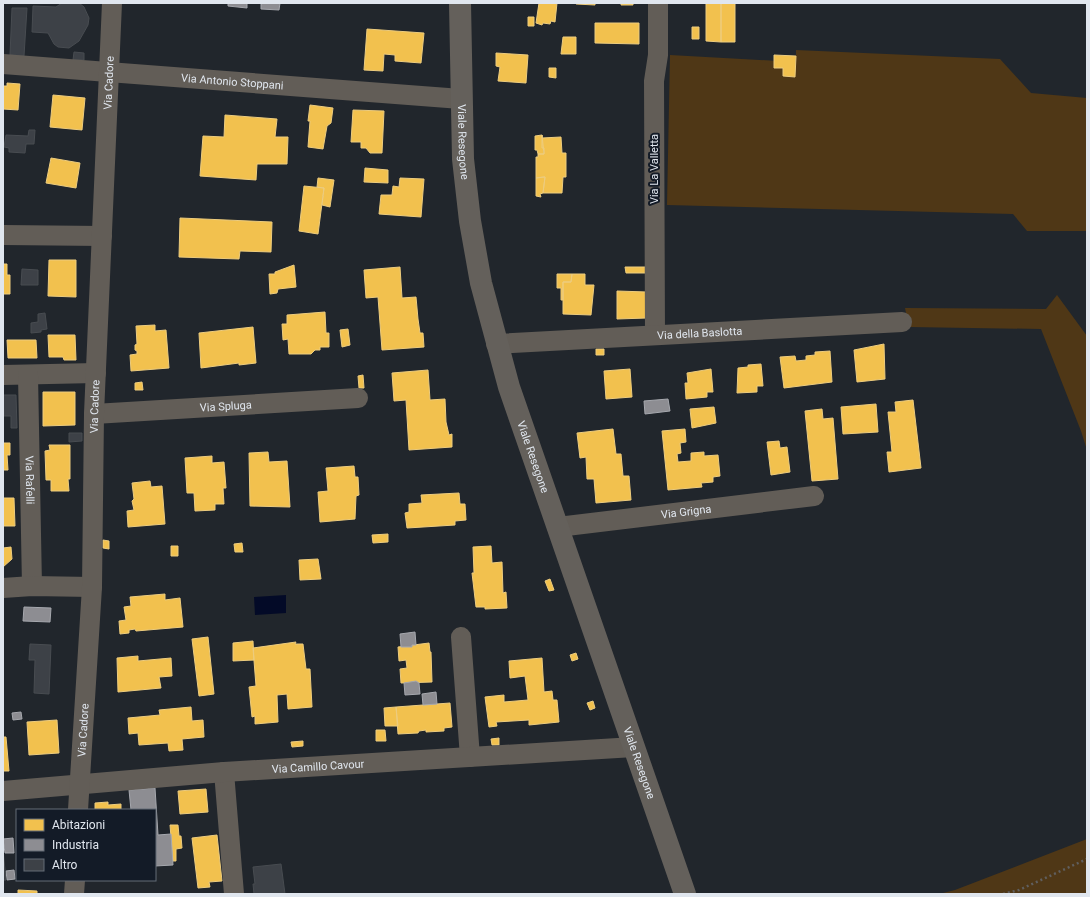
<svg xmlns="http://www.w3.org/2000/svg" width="1090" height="897" viewBox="0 0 1090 897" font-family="Roboto,sans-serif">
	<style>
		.green { fill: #4f3716 }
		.water { fill: #030a27 }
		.homes { fill: #f2c14e; stroke: #edcc7e }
		.industry { fill: #8d8d92; stroke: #a6a8ae }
		.building { fill: #3d4147; stroke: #484c51 }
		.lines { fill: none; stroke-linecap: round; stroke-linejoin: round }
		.path { stroke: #605f5f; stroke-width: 2.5; stroke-dasharray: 2 3; stroke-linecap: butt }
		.street { stroke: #625d57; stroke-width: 20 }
		.secondary { stroke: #64605b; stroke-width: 22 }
		.labels { text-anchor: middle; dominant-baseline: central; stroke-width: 4; stroke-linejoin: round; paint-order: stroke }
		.street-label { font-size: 11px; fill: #e0e6ee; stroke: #131b27 }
	</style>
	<rect width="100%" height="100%" fill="#21262c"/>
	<path class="green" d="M796 50 1000 59 1031 93 1087 98V231H1027L1013 214 667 205 670 55 796 62Z
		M1057 295 1087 336V450L1081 431 1041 329 909 327 905 308 1046 309Z
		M1087 839V894H939L955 890Z"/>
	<path class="water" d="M286 595V613L255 615 254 597Z"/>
	<path class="homes" d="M539 3H557L555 22 551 21 550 24 543 23 542 25 536 23Z
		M576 3H595V5L576 4Z
		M621 3H633V5H621Z
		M706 3H721V42L706 41Z
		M721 3H735V42H721Z
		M528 17H534V26H528Z
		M595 23H639V44L595 43Z
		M692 27H699V39H692Z
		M367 29 424 33 421 63 395 61V55L384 54 383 71 364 70Z
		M563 37H576V54H561Z
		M496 53 528 55 526 83 498 81 500 67 496 66Z
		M774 55 796 56 795 77 783 76V68H774Z
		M549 68H556V78L549 77Z
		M7 83 20 84 18 110 3 109V86H7Z
		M53 95 85 98 82 130 50 127Z
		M310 105 333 108 331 123 327 126 323 149 308 147 310 121H308Z
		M353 110 384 111 382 153H370L366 148H361V142H351Z
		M225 115 277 119 275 137H288L287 164H257L256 180 200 176 203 136 224 137Z
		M542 135 544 154H538L537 150H535V136Z
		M542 135V138L561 137 562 153H566V177H563L562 193H543L545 177 536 178V157H538V154H544V148H542Z
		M51 158 80 163 76 188 46 183Z
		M365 168 388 170V183L364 182Z
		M543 177H545L543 193 540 194 541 197 536 196V178Z
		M318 178 334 180 330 207 322 205 324 188 317 187Z
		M400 178 424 179 421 217 379 214 381 195H392L393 186 399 187Z
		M304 186 324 188 318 234 299 231Z
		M180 218 272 222 271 252 240 251 239 259 179 257Z
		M49 260H76V297L48 296Z
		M3 264H7V275H10V294H3Z
		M294 265 296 287 278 289 277 293 270 294 269 274H275V272Z
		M400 267 402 298 416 297 418 319 420 333H423L424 347 382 350 378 297 366 298 364 270Z
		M625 267H649V273H626Z
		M557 274H572L571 282H563V300H561V288H557Z
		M572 274H585V285H594L591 315 563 314V282H571Z
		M617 291 647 292V318L617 319Z
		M325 312 326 333H329V347H320V350H315L311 354H289L288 339 283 340 282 324H287V315Z
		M155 325V331L166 330 169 368 131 371 130 355 137 354V351L135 350V345L137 344 136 326Z
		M253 327 256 363 239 365V363L201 368 199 333Z
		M348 329 350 345 342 347 340 330Z
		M48 335H75L76 360H64L63 357H49Z
		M7 340H36L37 358H8Z
		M884 344 885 379 857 382 854 350Z
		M596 349H604V355H596Z
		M830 351 832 382 784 388 780 357 795 356 796 361 806 360V356L815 355V352Z
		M761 364 763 386H757V392L737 393 738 368 748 367V365Z
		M630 369 632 397 606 399 604 371Z
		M711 369 713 392H707V397L686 399 685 383H688L687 373Z
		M428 370 430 400 445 399 446 422 449 435 452 434V447L409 450 406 400 394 401 392 373Z
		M363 375 364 388H359L358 376Z
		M142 382 143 390H135V383Z
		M43 392H75V425L43 426Z
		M913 400 921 468 889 472 887 452H892L888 412H896L895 402Z
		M876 404 878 432 843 434 841 407Z
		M714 407 716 423 692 428 690 409Z
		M822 409 823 419 833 418 838 479 812 481 805 411Z
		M613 429 616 454H621L623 476H629L631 500 596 503 594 479H587L586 457 580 458 577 433Z
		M685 429 686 442 680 443 681 453 677 454 678 462 691 461V453L704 452V456L718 455 720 476 713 477V482L701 483 702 487 668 490 662 431Z
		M779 441 780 448 787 447 790 472 771 475 767 442Z
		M3 443H10V455H7L8 470H3Z
		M49 445H70V479H68L69 491H51V480H46L45 451 50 450Z
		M268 452 269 462 287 461 290 507 250 506 249 453Z
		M212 456V463L224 462 226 488H223L224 504H215V510L195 511 194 493H187L185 458Z
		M354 466 355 477H358L359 495 356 496 355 519 320 522 318 492 328 491 326 468Z
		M150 481 151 487 162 486 165 524 128 527 127 511 134 510 132 501 134 499 132 483Z
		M459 493 460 504H465L466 520 455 521V525L407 528 405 513 409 512V504L422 503 421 495Z
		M3 498H14L15 526H3Z
		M388 534V542L373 543 372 535Z
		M103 540 109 541V549L103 548Z
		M242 543 243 552H235L234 544Z
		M171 546H178V556H171Z
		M491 546 492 563 502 562 503 593 506 592 507 608 485 609V607H476L472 573H474L473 547Z
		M11 547 12 559 3 567V548Z
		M318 559 321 579 300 580 299 560Z
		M550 579 554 590 549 591 545 581Z
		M165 594V600L180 598 183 627 136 631 135 629 129 630V633L120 634 119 621 126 620 124 607 131 606 130 597Z
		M208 637 214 694 199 696 192 639Z
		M253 641 254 660 233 661V643Z
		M296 642 295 644H303L306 669H310L312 707 288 709 287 694 277 695 278 722 255 724V716L252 717 249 687 256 686 253 648Z
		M429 643 430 652H431L432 682 401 683 400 669 407 668 406 660 399 661 398 647Z
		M576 653 578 659 572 661 570 655Z
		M138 656V661L171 658 172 676 159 677 161 688 118 692 117 658Z
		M542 658 544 692 552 691 553 700H557L559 722 529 725V720L496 722 497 726 489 727 485 697 504 695V702L528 700 525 676 510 678 509 661Z
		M593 701 595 708 590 710 587 703Z
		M450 703 452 727 444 728V731L426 732V730L419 731 418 733 398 734 396 707Z
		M191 707 192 721 203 720 204 737 182 739 183 750 169 751 168 743 139 745 138 733 129 734 128 718 160 715 159 710Z
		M396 707 398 726H385L384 708Z
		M57 720 59 753 29 755 27 722Z
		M376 730H385L386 741H376Z
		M3 737H6L9 771H3Z
		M499 738V745H492L491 739Z
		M303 741V746L292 747 291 742Z
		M206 789 208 812 180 814 178 791Z
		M108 802V805L121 804V810H95V803Z
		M170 825H178L179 836H181L182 848 176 849V861H173Z
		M217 835 222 881 209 882 210 887 198 888 192 838Z
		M18 890 37 891V894H8H18Z"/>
	<path class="industry" d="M228 3H247V8L228 6Z
		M264 3H280L279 10 261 9V4Z
		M668 399 670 411 645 414 644 401Z
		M24 607 51 608 50 622 23 621Z
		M415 632 416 645H412V647H401L400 634Z
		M416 681 419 683 420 694 405 695 404 683Z
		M436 692 437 704 423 705 422 694Z
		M21 712 22 719 13 720 12 713Z
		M155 788 158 835 171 834 173 865 155 866V810H131L129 790Z
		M13 838 14 853H5L3 839Z
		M14 870 15 879 7 880 6 871Z"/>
	<path class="building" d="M62 3H79L84 7 89 18 88 25 79 41 69 48 58 47 54 44 48 33 32 32 33 6 56 7Z
		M12 8H27L24 56 10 55Z
		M74 52 84 53V60H73Z
		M29 130H35L34 144H26L25 153 9 152V148L4 147 6 135 28 136Z
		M22 269 38 270V285H21Z
		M45 313 47 329 41 330V332L31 333V323L38 322V314Z
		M3 395H16L17 428H11V416H4Z
		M69 433H82V441L69 442Z
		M30 644 51 645 49 694 34 693 35 660H29Z
		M3 850 6 880H3Z
		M281 864 285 894H254L253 884H255L253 867Z"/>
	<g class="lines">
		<path class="path" d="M1003 894 1019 890 1087 859"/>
		<g class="street">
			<path id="s1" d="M3 64 461 99"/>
			<path d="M3 235 102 236"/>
			<path d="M655 335 654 81 658 55V3"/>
			<path id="s2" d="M496 344 902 322"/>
			<path d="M3 375 96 373"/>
			<path id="s3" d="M28 375 32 586"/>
			<path id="s4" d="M94 414 358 398"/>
			<path id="s5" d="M558 527 814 496"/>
			<path d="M3 588 32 586 92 587"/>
			<path d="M461 637 470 757"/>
			<path d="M224 772 234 894"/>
			<path id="s6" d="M3 791 224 772 634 747"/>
			<path id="s7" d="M78 810 92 587 94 414 112 3"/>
			<path d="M74 894 75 880"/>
		</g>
		<path class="secondary" id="s8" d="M460 3 463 159 470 221 481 283 509 387 685 894"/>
	</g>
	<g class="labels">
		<g class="street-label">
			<text stroke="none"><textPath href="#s1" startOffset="230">Via Antonio Stoppani</textPath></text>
			<text stroke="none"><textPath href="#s7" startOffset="728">Via Cadore</textPath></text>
			<text stroke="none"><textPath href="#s8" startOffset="139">Viale Resegone</textPath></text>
			<text transform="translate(654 169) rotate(-90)">Via La Valletta</text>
			<text stroke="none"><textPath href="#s2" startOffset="204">Via della Baslotta</textPath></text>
			<text stroke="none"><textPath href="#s4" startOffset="132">Via Spluga</textPath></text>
			<text stroke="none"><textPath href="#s7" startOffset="404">Via Cadore</textPath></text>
			<text stroke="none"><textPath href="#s8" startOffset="463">Viale Resegone</textPath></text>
			<text stroke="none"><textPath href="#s3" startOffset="105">Via Rafelli</textPath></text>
			<text stroke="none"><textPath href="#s5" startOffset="129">Via Grigna</textPath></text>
			<text stroke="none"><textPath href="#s7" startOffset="80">Via Cadore</textPath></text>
			<text stroke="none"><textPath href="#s8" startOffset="787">Viale Resegone</textPath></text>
			<text stroke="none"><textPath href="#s6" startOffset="316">Via Camillo Cavour</textPath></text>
		</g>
	</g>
	<rect width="1090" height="897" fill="none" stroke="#e0e6ee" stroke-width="8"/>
	<rect x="16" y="809" width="140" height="72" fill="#131b27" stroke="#656c77"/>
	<rect x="24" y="819" width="20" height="12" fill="#f2c14e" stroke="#656c77"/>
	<text x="52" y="829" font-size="12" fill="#e0e6ee">Abitazioni</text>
	<rect x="24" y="839" width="20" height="12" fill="#8d8d92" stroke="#656c77"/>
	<text x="52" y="849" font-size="12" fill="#e0e6ee">Industria</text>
	<rect x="24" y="859" width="20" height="12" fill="#3d4147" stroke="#656c77"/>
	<text x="52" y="869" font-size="12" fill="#e0e6ee">Altro</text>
</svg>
